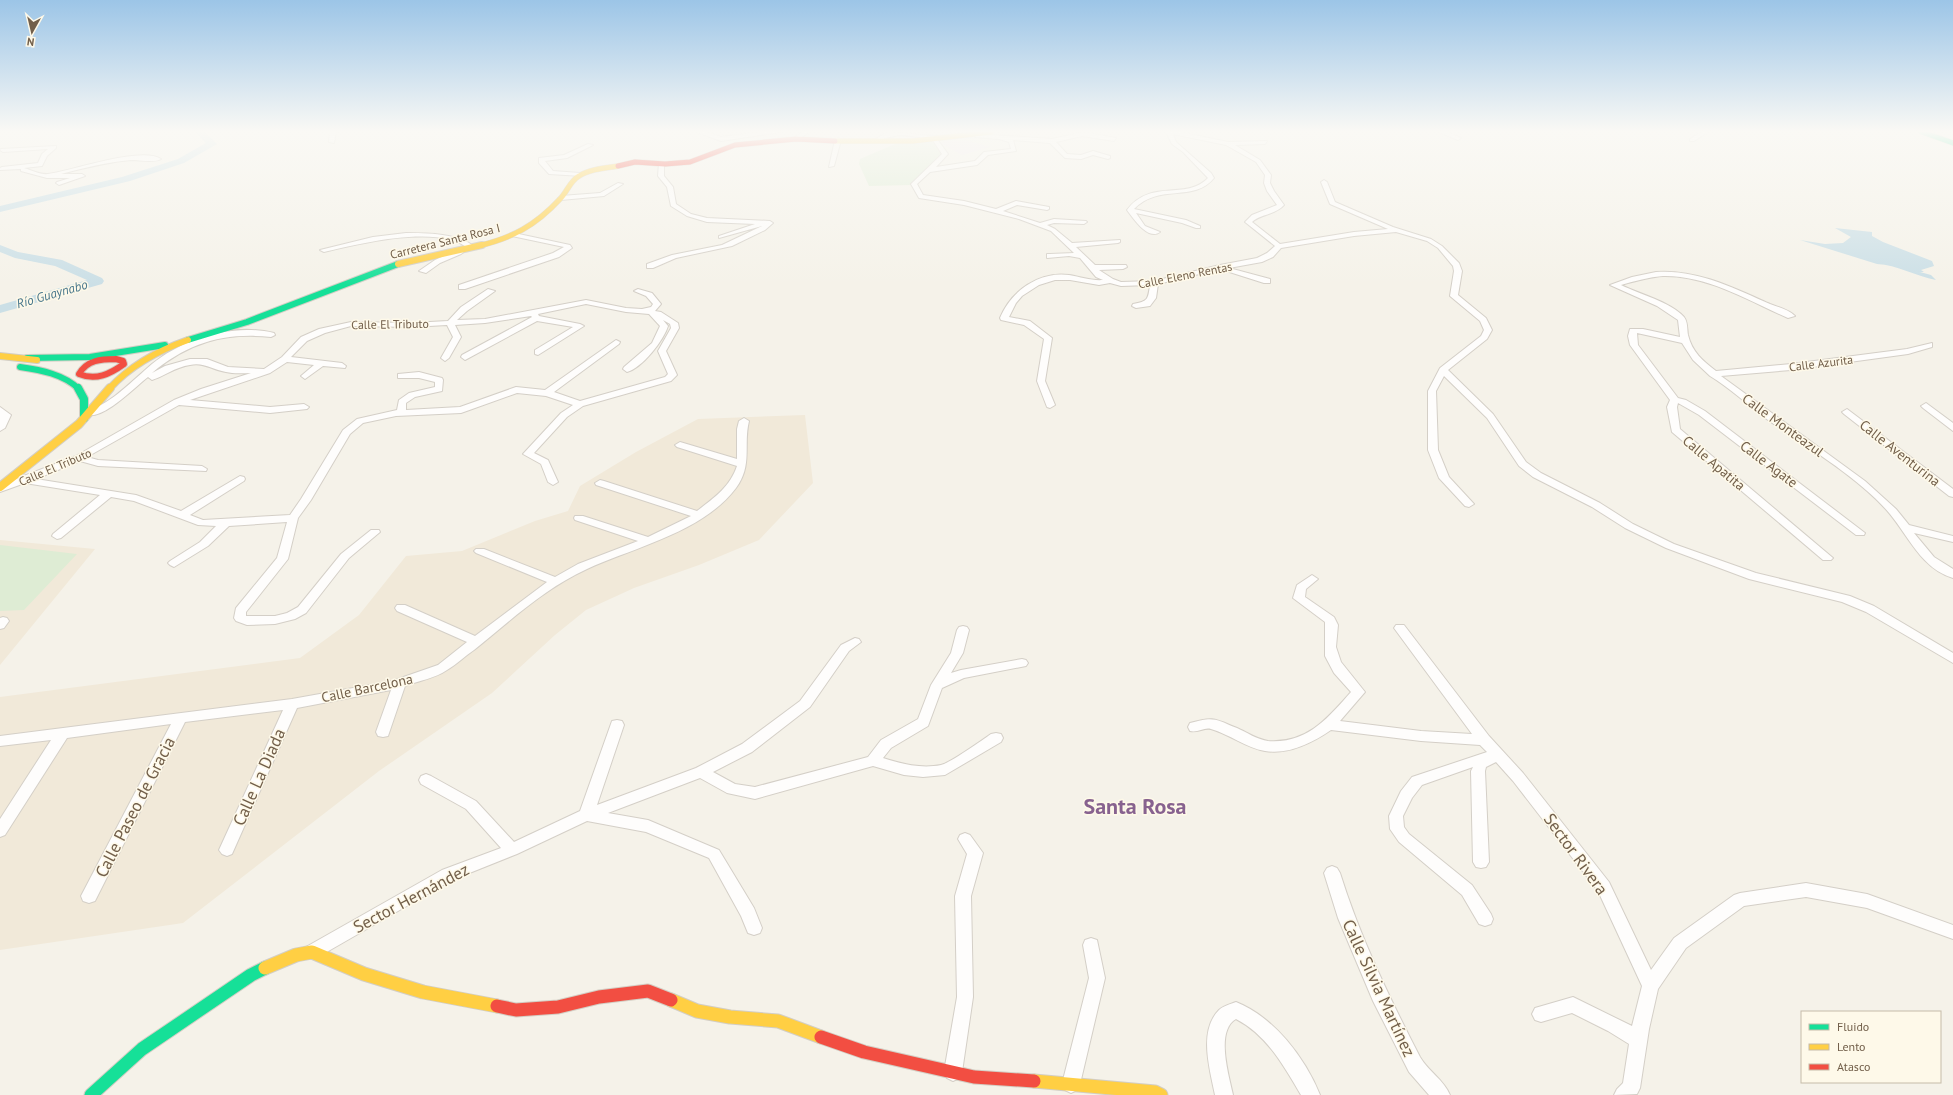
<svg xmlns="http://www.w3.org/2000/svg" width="1953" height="1095" viewBox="0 0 1953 1095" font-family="'PT Sans',sans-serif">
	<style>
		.residential { fill: #f1e9d9 }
		.education { fill: #f3e8f1 }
		.green { fill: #deecd4 }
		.water { fill: #cbdfe6 }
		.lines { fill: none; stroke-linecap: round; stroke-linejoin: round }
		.river { fill: #cbdfe6; fill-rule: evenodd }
		.street-casing { stroke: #d4cfc7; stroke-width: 2 }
		.fast-far3-casing { stroke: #d3cec4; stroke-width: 6 }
		.fast-far2-casing { stroke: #d3cec4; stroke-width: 8 }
		.fast-far1-casing { stroke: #d3cec4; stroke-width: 10 }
		.fast-casing { stroke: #d3cec4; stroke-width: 15 }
		.slow-far3-casing { stroke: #d3cec4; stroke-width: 6 }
		.slow-far2-casing { stroke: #d3cec4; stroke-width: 8 }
		.slow-far1-casing { stroke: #d3cec4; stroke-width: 10 }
		.slow-casing { stroke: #d3cec4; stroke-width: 15 }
		.jam-far2-casing { stroke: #d3cec4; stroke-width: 6 }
		.jam-far1-casing { stroke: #d3cec4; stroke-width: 8 }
		.jam-casing { stroke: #d3cec4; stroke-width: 15 }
		.street { fill: #fefdfc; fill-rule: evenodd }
		.fast-far3 { stroke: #16e098; stroke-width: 5 }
		.fast-far2 { stroke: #16e098; stroke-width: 6 }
		.fast-far1 { stroke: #16e098; stroke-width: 8 }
		.fast { stroke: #16e098; stroke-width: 13 }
		.slow-far3 { stroke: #ffcf43; stroke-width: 5 }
		.slow-far2 { stroke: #ffcf43; stroke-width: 6 }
		.slow-far1 { stroke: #ffcf43; stroke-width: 8 }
		.slow { stroke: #ffcf43; stroke-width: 13 }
		.jam-far2 { stroke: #f24e42; stroke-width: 5 }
		.jam-far1 { stroke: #f24e42; stroke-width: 6 }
		.jam { stroke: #f24e42; stroke-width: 13 }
		.labels { text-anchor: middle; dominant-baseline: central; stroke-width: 3; stroke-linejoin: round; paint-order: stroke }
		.far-street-label { font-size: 12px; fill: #725f4a; stroke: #fef9e9 }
		.far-water-label { font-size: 13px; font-style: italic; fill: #48778c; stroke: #fef9e9 }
		.street-label { font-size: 14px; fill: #725f4a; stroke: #fef9e9 }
		.near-street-label { font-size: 17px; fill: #725f4a; stroke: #fef9e9 }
		.near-district-label { font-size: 22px; font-weight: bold; fill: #87628f; stroke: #fef9e9 }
	</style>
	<rect width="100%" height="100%" fill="#f5f2e9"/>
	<path class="residential" d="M805 415 813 483 759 540 699 565 634 588 586 610 555 635 492 693 379 771 183 923 0 950V697L300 658 359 615 406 556 462 551 535 521 568 511 580 486 636 452 698 419Z
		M0 540 95 549 0 665Z"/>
	<path class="education" d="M945 141H969L990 147 962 155 940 143Z"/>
	<path class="green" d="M932 141 942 155 913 181 912 185 869 186 859 164 860 159 895 144Z
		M0 545 77 554 24 610 0 611Z"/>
	<path class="water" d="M1835 228 1872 232V236L1883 242 1932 261 1934 266 1921 270 1924 272H1920L1931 275 1936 280C1916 276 1897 265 1877 264L1800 240 1825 244 1843 243 1851 237Z"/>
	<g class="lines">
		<path class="river" d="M195 132H205L217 144 184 163 130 181 0 212V206L122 177 178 159 206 143Z
			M0 245 18 252 62 260 102 278 104 281 102 284 0 313V305L87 280 55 266 15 258 0 252Z"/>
		<defs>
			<path id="street" d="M330 132H336L334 143 329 142Z
				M697 132H706L721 137 761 132H781L721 141Z
				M802 132H809L798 140H794V138Z
				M890 132 944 137V139H937L948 154 936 167 975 161 984 152 1011 149 1009 142 999 139 975 137 977 134 1052 139 1083 132 1116 138 1114 141 1082 136 1056 142 1067 154 1081 155 1093 151 1110 156V158L1108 159 1093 155 1081 159 1065 158 1050 143 1013 140 1016 151 988 155 977 165 930 172 917 184 923 195 964 201 996 209 1016 201 1049 207V209L1047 210 1017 205 1003 211 1040 223 1054 219 1086 221 1087 222 1084 224 1054 223 1047 225 1055 229 1072 243 1120 240V242L1118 243 1076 247 1095 265H1126L1127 267 1123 269 1099 270 1113 279 1121 282 1154 281 1220 265 1257 258 1267 253 1275 246 1245 222 1252 215 1277 205 1267 191 1264 183 1265 175 1256 162 1226 145 1173 134 1176 142 1211 173 1214 178C1194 203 1159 183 1134 209L1186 220 1200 226V228H1196L1182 223 1136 213 1145 226 1160 232C1148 241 1133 218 1127 210 1151 178 1186 201 1208 178L1183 152 1172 144 1166 132H1180L1228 142 1267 141 1265 144 1235 145 1260 160 1271 175 1270 183 1274 191 1284 205C1275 215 1261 214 1252 222L1280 244 1354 232 1388 229 1330 204 1321 182 1324 180 1327 182 1335 202 1393 227 1431 239 1442 246 1459 263 1462 271 1458 295 1486 318 1492 330 1487 339 1448 370 1493 414 1526 462 1541 473 1600 503 1633 524 1674 544 1756 573 1850 596 1874 606 1953 653V663L1866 612 1842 602 1749 579 1666 548 1625 528 1592 507 1533 477 1519 466 1487 418 1444 376 1436 391 1438 450 1449 477 1474 504 1469 507 1465 506 1439 478 1428 450V391L1440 368 1481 336 1484 330 1480 321 1450 296 1454 271 1453 266 1438 248 1427 241 1396 232 1354 236 1281 248 1273 257 1262 262 1229 268 1270 279V283H1264L1220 269 1158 284 1156 298 1150 306 1136 308 1132 306 1133 304C1148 301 1148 300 1150 285L1121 286 1110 283 1099 285 1070 280H1055L1039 285 1022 296 1016 303 1009 317 1030 321 1052 338 1045 381 1055 405 1050 408 1047 407 1037 381 1044 339 1024 325 1001 320 1000 318C1011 291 1039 271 1069 275 1081 277 1092 281 1103 280L1096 277 1080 258 1069 256 1047 258V254H1050L1074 253 1051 231 1019 219 964 205 919 198 911 184 942 154 932 139C909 136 896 131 876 143L871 142 884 134Z
				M1439 132H1448L1461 138 1458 140Z
				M1701 132H1708L1694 141H1690V139Z
				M838 138 841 140 834 166 829 167 835 140Z
				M588 144 593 145 567 158 545 161 553 171 580 173 583 175 582 176 549 174 539 163V158L564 155Z
				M56 146V148L47 156 42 166 24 168C31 170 41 175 48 174 72 171 141 146 161 159 155 163 139 160 131 160 107 162 84 168 61 174H82L85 176 59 185 56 183 57 182 70 178H47L21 171V169L0 170V168L2 167 38 163 42 154 48 149 3 152 0 150 1 149Z
				M659 163 664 164V176L673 187 676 204 691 214 707 218 770 221 773 223 765 230 732 246 676 258 653 268H647V264L672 255 722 245 762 226 719 238V236L755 224 707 222 687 216 671 206 667 187 658 176Z
				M618 183 623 184 604 196 561 200 558 198 561 196 600 193Z
				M406 233C424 233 462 233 475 248L469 249C441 223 357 244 324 252L320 250 373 237Z
				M514 233 570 245 572 248 559 257 465 289H459V285L553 253 564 247 512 236V234Z
				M462 248 466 250 461 254 440 263 426 273 419 271 435 260Z
				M1656 272C1696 269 1734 288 1770 304 1778 307 1789 310 1795 316L1788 318C1749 301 1707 275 1663 276 1649 277 1635 281 1621 285 1639 294 1671 302 1684 317 1688 322 1687 330 1688 335 1692 352 1703 361 1716 371L1791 364 1907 349 1932 343V347L1908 354 1791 370 1721 376 1865 481 1896 509 1909 525 1953 536V542L1914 533 1934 557 1953 569V578C1922 569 1909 537 1890 514 1861 479 1806 446 1768 420 1749 406 1730 388 1710 376L1693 360 1682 343 1637 333 1638 345 1678 398 1686 400 1705 411 1865 533 1864 535H1856L1699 415 1678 403 1677 407 1680 429 1833 558 1831 560H1823L1672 432 1667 407 1670 400 1630 345 1628 336 1630 329H1643L1680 337 1678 320 1657 306 1610 285 1632 277Z
				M488 289 495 291 467 311 457 320 485 319 586 300 626 308 642 309 651 307 653 304 646 296 634 291 638 289 652 293 661 304 655 311 661 312 678 323 679 328 666 351 677 375 671 381 583 406 567 417 534 453 548 460 558 482 553 485 548 482 541 464 523 454 561 413 573 405 546 396 517 393 461 413 396 416 363 423 350 434 311 500 298 518 288 559 246 612V616H275L287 613 298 607 341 554 371 530H379L380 532 349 558 306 613 295 619 275 624 247 625 236 621 234 618 236 608 277 558 287 522 229 526 208 546 174 567 170 565 168 563 170 561 200 542 216 526 198 525 134 501 111 497 61 538 57 539 52 536 53 534 100 495 25 483 0 492V485L76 456 174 400 201 389 251 373C243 373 234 374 226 372 213 370 204 362 190 365 175 367 165 376 152 380L148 377C135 387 104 419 88 415V411C113 402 132 381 152 364 184 338 233 323 274 333L275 335 271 337C224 332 188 343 152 373L165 366 190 359H207L228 367 264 369 282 357 301 337 319 329 351 322 411 323 448 321 461 307ZM586 304 626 312 649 314 660 326 652 343 624 367 623 369 627 372C642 368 664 340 668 326L663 320 670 324 671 328 658 351 668 374 665 377 580 401 554 392 619 344 620 342 616 340 545 390 516 387 460 407 406 410V403L415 397 442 391 443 380 442 378 419 372 398 374V378H419L435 382V387L409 393 399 400 397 410 357 419 343 430 301 499 290 515 203 520 190 515 244 481 245 479 244 477 240 476 181 511 136 495 36 479 80 461 98 466 206 471 207 469 202 466 98 460 87 457 179 405 270 413 307 409 309 407 304 404 270 407 190 400 270 373 287 362 314 365 301 376 305 379 323 366 345 368 346 366 342 363 291 357 307 341 325 333 351 326 411 327 447 325 453 337 441 358 445 361 449 358 461 337 455 325 485 323 531 316 532 317 462 355 461 357 465 360 537 321 573 327 535 350V354L538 355 584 326 580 324 539 316 538 314Z
				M1926 403 1953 423V431L1923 408 1921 406Z
				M0 407 11 415 5 428 0 431Z
				M1847 409 1953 489V497L1949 496 1844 414 1842 412Z
				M744 418 749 421C743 445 753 465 736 488 703 532 635 547 587 569 545 588 510 621 474 650 465 656 457 664 447 670 436 678 418 681 405 686L388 736 383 737 378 736 376 732 391 690 297 708 232 854 227 856 222 854 219 850 283 710 185 722 95 901 89 903 83 901 81 896 171 724 67 738 5 835 0 837V819L51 740 0 746V736L292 699 392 681 438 665 467 642 397 611 395 608 397 605H405L475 636 547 582 476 553 474 551 476 549H484L555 577 578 564 638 541 575 520 574 518 575 516H583L648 537 691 516 596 485 595 483 600 480 604 481 697 511C714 498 730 487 737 466L677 447 675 445 680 442 737 459V429L739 421Z
				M1312 575 1318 579 1306 589 1305 597 1334 617 1338 625 1336 647 1341 662 1365 692 1340 721 1421 731 1472 734 1394 628 1396 625H1404L1489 736 1523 773 1609 882 1651 970 1674 938 1734 895 1740 893 1806 883 1867 894 1953 925V939L1867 908 1806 897 1744 906 1686 948 1658 989 1649 1029 1640 1088 1637 1094 1614 1095 1617 1089 1623 1083 1629 1044 1608 1031 1572 1013 1541 1022 1535 1020 1532 1014 1535 1008 1573 997 1632 1026 1642 986 1598 891 1513 781 1496 762 1486 767 1485 771 1489 862 1486 867 1481 868 1476 867 1473 862 1471 771 1473 767 1422 785 1412 798 1403 816 1404 827 1409 834 1472 885 1491 914 1493 919 1491 924 1485 926 1479 924 1462 895 1399 842 1390 829 1389 816 1401 791 1412 777 1487 752 1480 745 1421 741 1331 730C1312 743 1289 755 1265 751 1246 748 1229 734 1211 729 1204 727 1198 733 1190 731L1188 727 1190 723C1214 716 1215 719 1237 728 1246 732 1258 740 1268 741 1307 744 1328 718 1351 692L1334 673 1325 656V622L1293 598 1297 585Z
				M3 617 7 618 9 621 4 628 0 629V618Z
				M963 626 967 627 969 630 963 653 951 673 961 670 1022 659 1026 660 1028 663 1026 666 964 678 942 688 928 726 891 748 883 758C902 764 921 769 941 765 950 763 981 741 991 734L996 733 1001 734 1003 738 1001 742 945 775 923 777 904 775 873 766 755 799 727 793 700 778 608 813 648 820 719 850 754 908 762 928 760 933 754 935 748 933 741 916 709 858 646 832 587 821 517 854 452 880 318 957 312 959 306 957 304 952 306 947 442 870 501 848 466 809 421 784 419 780 421 776 426 774 431 776 476 801 514 842 580 811 612 721 617 720 622 721 624 725 597 805 696 768 742 744 800 701 841 645 855 638 859 639 861 642 849 651 810 707 752 752 713 772 735 784 755 787 868 757 881 740 918 719 931 685 951 653 957 630 959 627Z
				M965 833 970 835 983 853 971 896 973 997 962 1072 959 1078 953 1081 947 1078 944 1072 957 997 955 896 967 854 958 839 960 835Z
				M1332 866 1337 868 1340 873C1360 937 1389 997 1420 1057 1428 1071 1444 1080 1450 1095H1429L1409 1072 1373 1001 1338 918 1324 873 1327 868Z
				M1091 938 1097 940 1105 978 1080 1084 1077 1090 1071 1093 1065 1090 1062 1084 1089 978 1083 945 1085 940Z
				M1236 1002C1274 1017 1305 1058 1320 1095H1301C1284 1066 1267 1035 1236 1019 1215 1031 1229 1076 1233 1095H1215C1210 1070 1198 1031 1219 1010 1223 1006 1231 1004 1236 1002Z"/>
			<path id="fast-far3" d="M1922 132 1953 143"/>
			<path id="fast-far2" d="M188 340 247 322 398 264
				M27 358 90 357 165 345
				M20 367C41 370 63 374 79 389"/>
			<path id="fast-far1" d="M78 388 84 399V418"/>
			<path id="fast" d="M91 1095 142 1049 251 975 265 968"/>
			<path id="slow-far3" d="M835 141H913L991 132
				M478 246C512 238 535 226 560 199 567 192 570 181 579 176 590 169 605 168 618 166"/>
			<path id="slow-far2" d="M398 264 482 245
				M0 356 37 360
				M109 389C130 366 159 350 188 340"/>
			<path id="slow-far1" d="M0 487 79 424 110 388"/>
			<path id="slow" d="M265 968 296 955 312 952 364 974 423 992 497 1006
				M671 1000 697 1011 730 1017 778 1021 821 1037
				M1034 1081 1155 1092 1161 1095"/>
			<path id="jam-far2" d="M618 166 635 162 665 164 690 162 735 145 796 139 835 141"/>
			<path id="jam-far1" d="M116 359 123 361 124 364C110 374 96 381 79 374 87 360 101 359 116 359Z"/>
			<path id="jam" d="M497 1006 516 1010 558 1007 599 997 648 991 671 1000
				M821 1037 864 1052 974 1077 1034 1081"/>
		</defs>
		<use href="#street" class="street-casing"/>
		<use href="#fast-far3" class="fast-far3-casing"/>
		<use href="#fast-far2" class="fast-far2-casing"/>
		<use href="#fast-far1" class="fast-far1-casing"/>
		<use href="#fast" class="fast-casing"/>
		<use href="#slow-far3" class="slow-far3-casing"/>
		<use href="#slow-far2" class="slow-far2-casing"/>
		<use href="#slow-far1" class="slow-far1-casing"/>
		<use href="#slow" class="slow-casing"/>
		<use href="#jam-far2" class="jam-far2-casing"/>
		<use href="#jam-far1" class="jam-far1-casing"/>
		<use href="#jam" class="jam-casing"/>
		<use href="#street" class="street"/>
		<use href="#fast-far3" class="fast-far3"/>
		<use href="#fast-far2" class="fast-far2"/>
		<use href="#fast-far1" class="fast-far1"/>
		<use href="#fast" class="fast"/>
		<use href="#slow-far3" class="slow-far3"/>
		<use href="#slow-far2" class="slow-far2"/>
		<use href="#slow-far1" class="slow-far1"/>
		<use href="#slow" class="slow"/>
		<use href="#jam-far2" class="jam-far2"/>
		<use href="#jam-far1" class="jam-far1"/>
		<use href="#jam" class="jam"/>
	</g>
	<linearGradient id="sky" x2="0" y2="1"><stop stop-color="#9cc5e7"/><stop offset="0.46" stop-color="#faf9f5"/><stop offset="1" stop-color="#faf9f5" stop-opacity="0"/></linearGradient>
	<rect width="1953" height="286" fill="url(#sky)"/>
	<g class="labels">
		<g class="far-street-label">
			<text transform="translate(445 241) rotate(-14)">Carretera Santa Rosa I</text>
			<text transform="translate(1185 275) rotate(-11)">Calle Eleno Rentas</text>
			<text transform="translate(390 324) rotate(-1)">Calle El Tributo</text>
			<text transform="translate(1821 363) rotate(-7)">Calle Azurita</text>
			<text transform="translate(55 467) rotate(-23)">Calle El Tributo</text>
		</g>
		<g class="far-water-label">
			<text transform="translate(52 294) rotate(-16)">Río Guaynabo</text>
		</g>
		<g class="street-label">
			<text transform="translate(1783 425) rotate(36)">Calle Monteazul</text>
			<text transform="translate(1900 453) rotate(38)">Calle Aventurina</text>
			<text transform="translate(1714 463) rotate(40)">Calle Apatita</text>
			<text transform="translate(1769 464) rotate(37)">Calle Agate</text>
			<text transform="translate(367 688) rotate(-12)">Calle Barcelona</text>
		</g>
		<g class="near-street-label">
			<text transform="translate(259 777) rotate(-66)">Calle La Diada</text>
			<text transform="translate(135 807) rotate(-63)">Calle Paseo de Gracia</text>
			<text transform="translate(1576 854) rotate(54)">Sector Rivera</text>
			<text transform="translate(411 898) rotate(-28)">Sector Hernández</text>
			<text transform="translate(1379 988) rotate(65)">Calle Silvia Martínez</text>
		</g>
		<g class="near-district-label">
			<text x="1135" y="806">Santa Rosa</text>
		</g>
	</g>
	<rect x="1801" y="1011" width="140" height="72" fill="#fef9e9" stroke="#c6bba9"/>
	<rect x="1809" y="1024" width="20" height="6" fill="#16e098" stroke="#c6bba9"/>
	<text x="1837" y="1031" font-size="12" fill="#725f4a">Fluido</text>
	<rect x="1809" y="1044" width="20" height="6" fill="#ffcf43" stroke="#c6bba9"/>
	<text x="1837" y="1051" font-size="12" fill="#725f4a">Lento</text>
	<rect x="1809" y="1064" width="20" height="6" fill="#f24e42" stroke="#c6bba9"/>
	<text x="1837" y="1071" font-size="12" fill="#725f4a">Atasco</text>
	<g transform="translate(32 32) rotate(188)" stroke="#fef9e9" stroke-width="3" paint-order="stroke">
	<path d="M0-3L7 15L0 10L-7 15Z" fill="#725f4a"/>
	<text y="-6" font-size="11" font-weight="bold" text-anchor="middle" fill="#725f4a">N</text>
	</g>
</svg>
